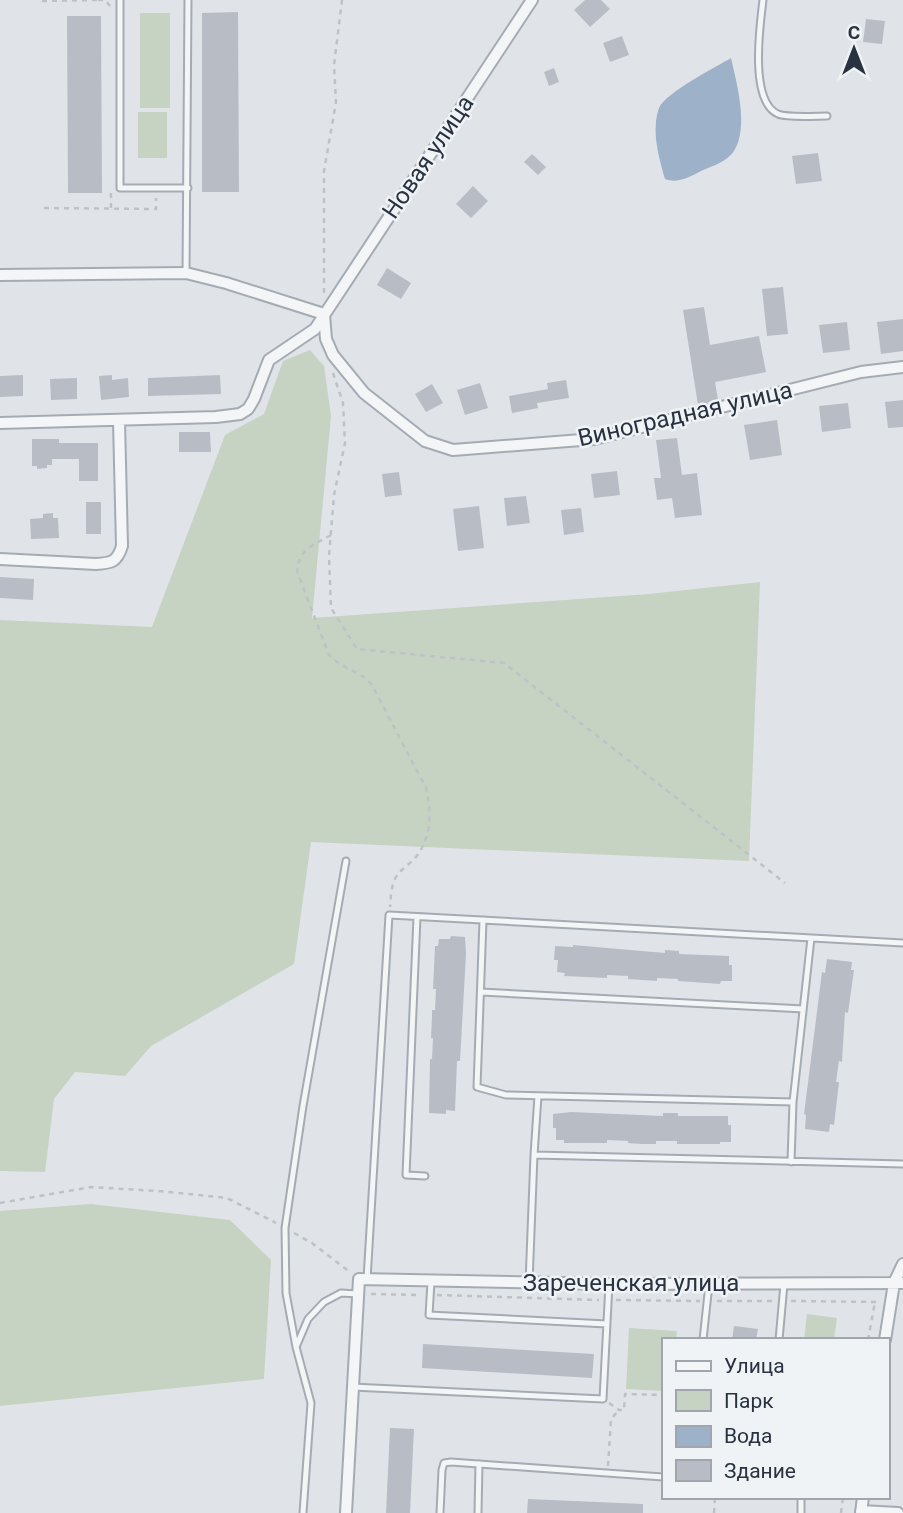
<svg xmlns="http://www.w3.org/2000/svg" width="903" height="1513" viewBox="0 0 903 1513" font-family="Roboto,sans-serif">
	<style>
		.green { fill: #c6d2c2 }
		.water { fill: #9db1c8 }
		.building { fill: #b8bdc5 }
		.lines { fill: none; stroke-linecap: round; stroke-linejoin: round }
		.lane-casing { stroke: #a5abb3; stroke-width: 9 }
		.street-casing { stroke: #a5abb3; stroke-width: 14 }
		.path { stroke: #bec2c7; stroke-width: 2.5; stroke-dasharray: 5 5; stroke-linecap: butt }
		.lane { stroke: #f3f5f7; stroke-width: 5 }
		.street { stroke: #f3f5f7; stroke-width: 10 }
		.labels { text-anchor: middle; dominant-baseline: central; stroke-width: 5; stroke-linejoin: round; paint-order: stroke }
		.street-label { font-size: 24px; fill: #293240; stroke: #f0f3f6 }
	</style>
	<rect width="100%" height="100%" fill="#e0e4e9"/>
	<path class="green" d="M140 13H170V108H140Z
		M138 112H167V158H138Z
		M310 350 324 366 331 416 312 618 649 594 760 582 749 861 311 842 294 964 151 1046 125 1076 75 1072 54 1099 45 1172 0 1171V620L152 627 225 435 264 414 283 361Z
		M91 1204 230 1220 271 1260 264 1379 0 1406V1211Z
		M807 1314 837 1318 834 1340H804Z
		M629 1328 677 1331 676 1340H663V1391L626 1389Z"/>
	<path class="water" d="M731 58C737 84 749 128 734 151 727 162 712 166 701 171 690 177 677 184 665 179 659 158 651 131 659 108 665 93 716 67 731 58Z"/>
	<path class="building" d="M585 0H601L610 9 590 27 574 10Z
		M238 12 239 192H202V13Z
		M67 16H101L102 193H68Z
		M866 19 885 21 882 44 863 42Z
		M622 36 629 55 610 62 603 43Z
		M554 68 559 82 549 86 544 72Z
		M818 153 822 181 796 184 792 156Z
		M532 154 546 167 538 175 524 162Z
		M473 186 488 201 471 218 456 204Z
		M387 268 411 283 401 299 377 285Z
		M783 287 788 334 767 336 762 289Z
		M704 307 710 345 759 336 766 372 715 382 718 400 698 405 683 310Z
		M903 319V351L881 354 877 322Z
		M847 322 850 350 823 353 819 325Z
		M23 375V396L0 397V376Z
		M112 375V380L128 378 129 397 101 400 99 376Z
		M220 375 221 394 148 396V378Z
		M77 378V399L51 400 50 379Z
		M566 380 569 398 537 403 538 408 512 413 509 396 548 389 547 383Z
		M480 383 488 408 465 415 457 390Z
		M432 384 443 403 426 412 415 394Z
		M903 400V427L888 428 885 402Z
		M848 403 851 428 822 432 819 406Z
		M777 420 782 455 750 460 744 425Z
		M179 432H210L211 452H179Z
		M677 438 682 475 697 473 702 515 675 518 672 498 657 500 654 478H661L656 440Z
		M32 439H59V443H98V481H79V459H52V465H47V468L37 469V466H32Z
		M617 471 620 495 594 498 591 474Z
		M399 472 402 495 385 497 382 474Z
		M526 496 530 523 507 526 504 498Z
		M86 502H101V534H86Z
		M479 506 484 548 458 551 453 509Z
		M581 508 584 532 564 535 561 510Z
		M53 513V518H58L59 538 31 539 30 519 43 518V514Z
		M0 577 34 579 33 600 0 598Z
		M451 936 465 937 466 954 460 1061H457L455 1111 446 1110V1114L429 1113 430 1059H432L433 1038H431L432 1017V1010H435L436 989H433L435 946H438L439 939H450Z
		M573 945 665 953V950L679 951V954L729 956V965H732V981H721L720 984 678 981V979L657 978V981L628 979V976L607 975V978L564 976 565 973 557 972 558 960H554L555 946 573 947Z
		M827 959 852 962 851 970H854L848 1013 845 1012 842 1062 839 1061 836 1082H839L834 1125 830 1124 829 1132 805 1129 806 1115 804 1114 822 972 825 973Z
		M571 1112 663 1116V1113H678V1116H728V1125H731V1142H720V1144H677V1141H656V1144H642L628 1143V1141L607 1140V1143H564V1140H556V1128H553V1114Z
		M734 1326 758 1329 756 1340H732Z
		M423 1344 594 1354 592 1378 422 1368Z
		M390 1428 414 1429 410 1513H386Z
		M528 1499 643 1504V1513H527Z"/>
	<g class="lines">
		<defs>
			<path id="lane" d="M120 0V188H188
				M763 0C760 25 749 101 778 114 788 118 816 116 827 116
				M186 273 188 0
				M417 917 406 1175 425 1176
				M483 920 477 1087 506 1095 793 1102 811 938
				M481 992 803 1009
				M534 1155 538 1096
				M791 1162 793 1102
				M367 1279 389 915 903 943
				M431 1282 429 1315 607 1324
				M529 1283 534 1155 903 1164
				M703 1340 709 1284
				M779 1340 784 1284
				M296 1347 286 1293 285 1228 303 1106 346 861
				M352 1387 603 1399 609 1284
				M303 1513 311 1403 296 1347 308 1319 324 1302 341 1293 358 1294
				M440 1513 442 1470 444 1463 451 1462 663 1477
				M478 1513 479 1464
				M801 1513V1497"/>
			<path id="street" d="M0 275 186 273 226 283 324 314
				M324 314 326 339 333 355 364 393 425 441 453 450 594 439 861 372 903 367
				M0 423 216 417 240 414 248 409 254 399 269 360 315 329 532 0
				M0 559 96 564C112 563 117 562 122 546L119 421
				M885 1340 894 1283 903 1264
				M861 1511 898 1513
				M346 1513 359 1279 609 1284 903 1283
				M861 1513 863 1497"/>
		</defs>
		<use href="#lane" class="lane-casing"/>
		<use href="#street" class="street-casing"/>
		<path class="path" d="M98 0H105L110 6
			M42 1 97 0
			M44 208 156 209V198
			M111 208V191
			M324 293V171L336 102 334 65 342 0
			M333 373 343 403 345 443 334 495 329 556 331 608 357 649 504 663 785 883
			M331 535C313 545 299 549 297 571L329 655C342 669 361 671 372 685L426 788C431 811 432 834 418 854 413 862 404 867 398 874 391 883 391 896 390 907
			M0 1203 91 1187 158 1191 227 1198 276 1223
			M294 1233 312 1243 351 1273
			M371 1294 420 1295
			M437 1295 599 1300
			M616 1300 700 1301
			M717 1301H774
			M791 1301 879 1302
			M868 1340 875 1302
			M609 1403 619 1410H624L625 1394 663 1395
			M608 1466 611 1419 619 1410
			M714 1513 715 1497
			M841 1513 843 1497"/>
		<use href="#lane" class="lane"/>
		<use href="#street" class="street"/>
	</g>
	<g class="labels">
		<g class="street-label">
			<text transform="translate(428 157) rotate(-56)">Новая улица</text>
			<text transform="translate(685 414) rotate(-13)">Виноградная улица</text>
			<text x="631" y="1283">Зареченская улица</text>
		</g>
	</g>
	<rect x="662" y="1338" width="228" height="161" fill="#f0f3f6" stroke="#a0a6ad" stroke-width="2"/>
	<rect x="676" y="1361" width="35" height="10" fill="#f3f5f7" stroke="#a0a6ad" stroke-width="2"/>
	<text x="724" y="1373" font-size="21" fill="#293240">Улица</text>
	<rect x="676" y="1390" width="35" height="21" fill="#c6d2c2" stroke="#a0a6ad" stroke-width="2"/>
	<text x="724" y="1408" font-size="21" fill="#293240">Парк</text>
	<rect x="676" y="1426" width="35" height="21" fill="#9db1c8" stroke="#a0a6ad" stroke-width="2"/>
	<text x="724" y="1443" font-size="21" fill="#293240">Вода</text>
	<rect x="676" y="1460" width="35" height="21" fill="#b8bdc5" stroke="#a0a6ad" stroke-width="2"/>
	<text x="724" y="1478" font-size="21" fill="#293240">Здание</text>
	<g transform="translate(854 49)" stroke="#f0f3f6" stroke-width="5" paint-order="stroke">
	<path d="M0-5L12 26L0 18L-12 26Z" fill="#293240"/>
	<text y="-10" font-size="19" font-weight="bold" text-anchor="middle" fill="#293240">С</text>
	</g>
</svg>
